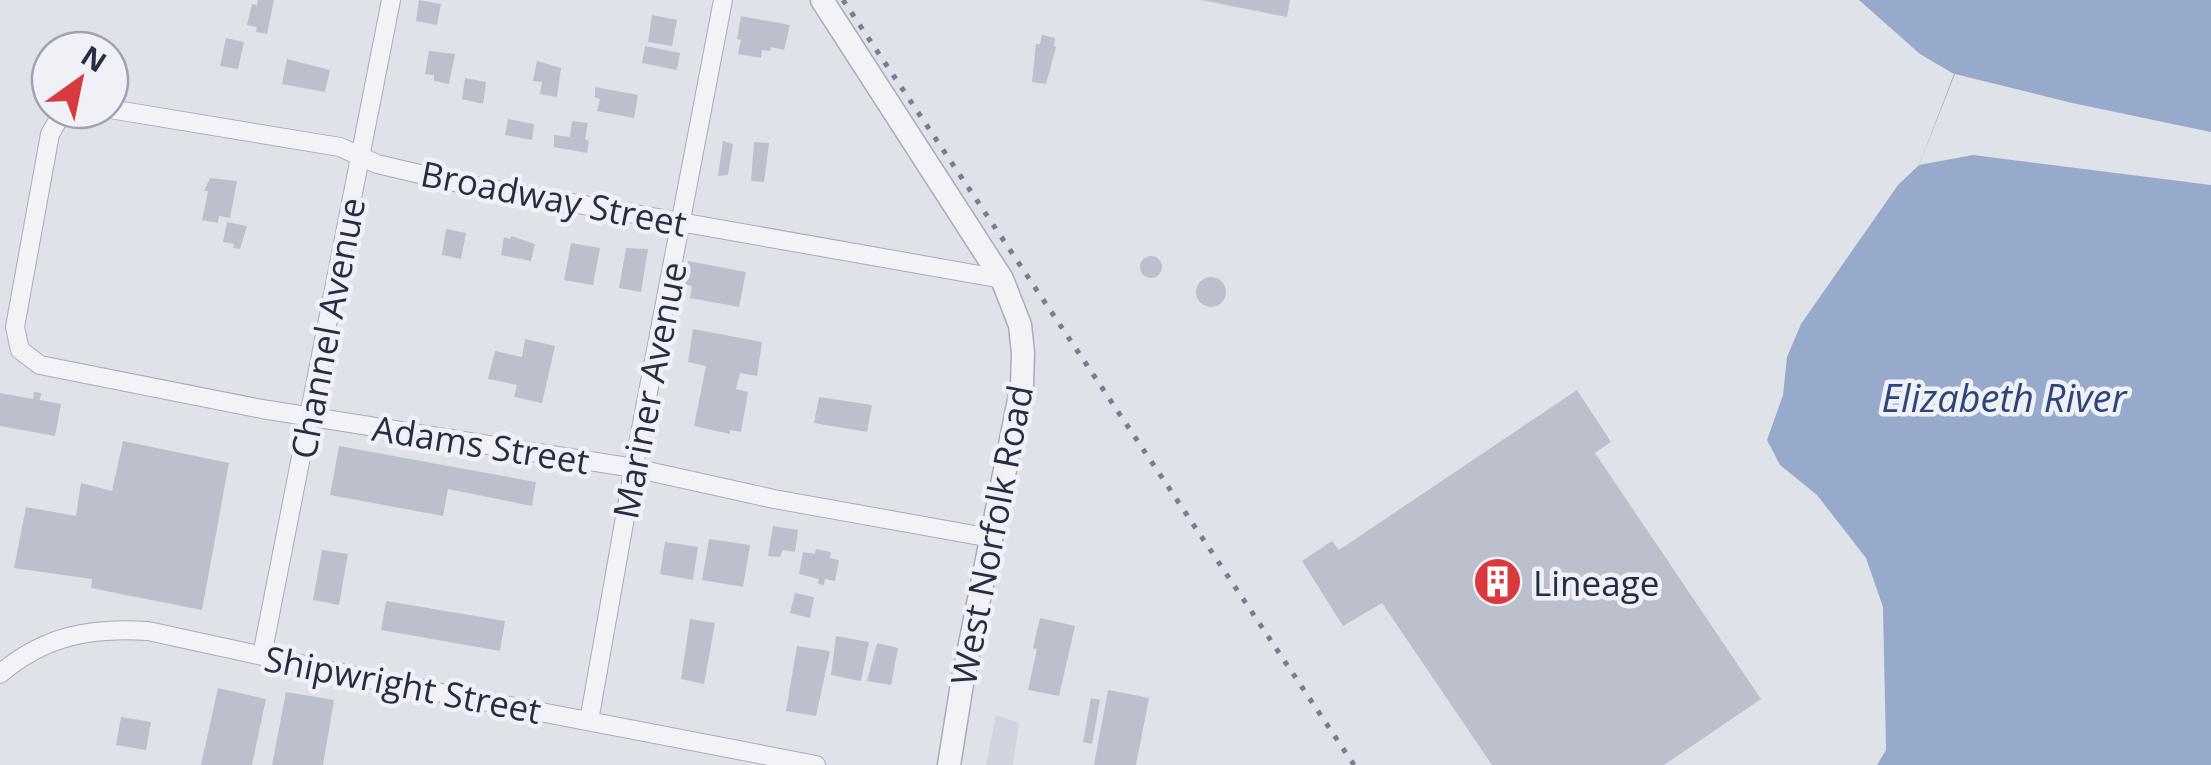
<svg xmlns="http://www.w3.org/2000/svg" width="2211" height="765" viewBox="0 0 2211 765" font-family="'Open Sans',sans-serif">
	<style>
		.built { fill: #d1d4df }
		.water { fill: #97aacc }
		.pier { fill: #dfe2e9 }
		.building { fill: #bcc0cd }
		.lines { fill: none; stroke-linecap: round; stroke-linejoin: round }
		.minor-casing { stroke: #a8acb7; stroke-width: 20 }
		.tertiary-casing { stroke: #a8acb7; stroke-width: 25 }
		.minor { stroke: #f2f3f7; stroke-width: 18 }
		.tertiary { stroke: #f2f3f7; stroke-width: 22 }
		.rail { stroke: #777e94; stroke-width: 5; stroke-dasharray: 5 10; stroke-linecap: butt }
		.labels { text-anchor: middle; dominant-baseline: central; stroke-width: 9; stroke-linejoin: round; paint-order: stroke }
		.street-label { font-size: 35px; fill: #272d42; stroke: #eff1f7 }
		.poi-label { font-size: 35px; fill: #272d42; stroke: #eff1f7; text-anchor: start }
		.water-label { font-size: 38px; font-style: italic; fill: #2e4579; stroke: #eff1f7 }
	</style>
	<rect width="100%" height="100%" fill="#dfe2e9"/>
	<path class="built" d="M996 715 1019 723 1013 765H986Z"/>
	<path class="water" d="M1859 0H2211V765H1877L1886 750 1883 607 1866 558 1817 495 1780 465 1767 440 1783 395 1787 357 1801 324 1898 185 1919 165 1954 74 1920 54Z"/>
	<path class="pier" d="M1955 74 2072 103 2211 132V185L1973 155 1919 165Z"/>
	<path class="building" d="M258 0H274L267 34 256 32 257 27 247 25 252 4 257 5Z
		M419 0 441 4 437 25 416 21Z
		M1201 0H1290L1287 17Z
		M652 15 677 20 672 46 648 42Z
		M741 16 790 25 784 50 771 47 770 51 762 50 761 58 738 54 741 40 737 39Z
		M1042 35 1055 38 1054 46 1056 47 1046 84 1032 82 1036 44H1040Z
		M226 38 244 42 238 69 220 66Z
		M645 46 680 53 677 70 642 63Z
		M429 51 455 54 449 84 434 81V75L425 74Z
		M287 59 330 70 325 92 282 84Z
		M537 61 561 68 557 97 540 94 542 82 533 81Z
		M465 78 486 82 483 104 462 99Z
		M595 87 638 95 634 118 597 111 600 99 595 97Z
		M508 119 534 124 532 140 505 135Z
		M572 121 588 123 585 139 589 141 587 153 554 147V135L570 137Z
		M723 141 733 144 728 175 718 176Z
		M754 142 769 143 764 182 751 181Z
		M210 178 237 181 230 218 219 216 218 223 202 220 208 191H204Z
		M227 222 247 226 240 249 233 248 234 244 223 242Z
		M446 229 466 233 461 259 442 255Z
		M511 236 535 244 531 261 501 255 504 237 510 239Z
		M571 243 600 248 593 285 564 280Z
		M626 248 648 249 641 292 619 288Z
		M1140 267a11 11 0 1 1 22 0a11 11 0 1 1-22 0Z
		M688 261 746 272 739 307 690 298 692 286 683 284Z
		M1196 292a15 15 0 1 1 30 0a15 15 0 1 1-30 0Z
		M693 329 762 342 757 376 740 373 736 389 748 392 741 432 730 430V434L694 426 706 366 688 362Z
		M525 339 555 346 542 403 514 397 517 385 488 379 495 351 522 357Z
		M1577 390 1611 442 1595 453 1761 699 1664 765H1492L1382 603 1343 626 1302 561 1332 541 1339 550Z
		M34 392 41 393 40 400 61 404 55 436 0 426V393L33 399Z
		M819 397 872 405 867 432 814 423Z
		M123 441 229 463 202 610 91 588 92 579 14 568 26 507 76 516 81 483 112 491Z
		M339 446 536 482 532 506 448 489 443 516 330 495Z
		M773 526 798 530 795 552 783 550 780 557 768 556Z
		M709 539 750 545 743 587 702 580Z
		M665 542 698 547 693 580 660 574Z
		M816 549 831 552 830 558 839 560 835 581 825 579 824 585 818 584 819 579 799 574 803 552 815 554Z
		M322 550 348 554 339 605 313 600Z
		M795 593 814 597 810 618 790 613Z
		M386 601 505 621 500 651 381 630Z
		M1040 618 1075 626 1059 696 1028 690 1037 649 1033 648Z
		M690 619 715 623 704 684 681 679Z
		M836 636 869 642 861 681 831 675Z
		M877 643 898 648 891 685 867 681Z
		M797 646 830 651 816 716 786 711Z
		M218 688 266 699 252 765H201Z
		M1108 690 1149 698 1136 765H1094Z
		M286 692 334 700 323 765H272Z
		M1091 698 1100 700 1092 744 1083 742Z
		M121 717 151 722 146 750 116 745Z"/>
	<g class="lines">
		<defs>
			<path id="minor" d="M110 109 340 147 377 164 454 182 1002 279
				M64 110 50 134 15 327 20 350 40 365 262 409 634 468 774 499 991 538
				M262 655 391 0
				M0 674C44 636 91 627 148 631L369 679 816 765
				M589 721 636 455 723 0"/>
			<path id="tertiary" d="M822 0 1002 279 1020 325 1023 353 1022 385 962 684 949 765"/>
		</defs>
		<use href="#minor" class="minor-casing"/>
		<use href="#tertiary" class="tertiary-casing"/>
		<use href="#minor" class="minor"/>
		<use href="#tertiary" class="tertiary"/>
		<path class="rail" d="M843 0 1354 765"/>
	</g>
	<defs>
		<symbol id="building-disc" viewBox="-11 -11 22 22"><circle r="9.5" fill="#d83a3d" stroke="#eff1f7"/><path d="M-4-6H4V6H1V3H-1V6H-4ZM-2.5-4.3h1.7v1.8h-1.7ZM.8-4.3h1.7v1.8H.8ZM-2.5-1h1.7V.8h-1.7ZM.8-1h1.7V.8H.8Z" fill="#fff"/></symbol>
	</defs>
	<g fill-rule="evenodd">
		<use href="#building-disc" x="1470" y="554" width="55" height="55"/>
	</g>
	<g class="labels">
		<g class="street-label">
			<text transform="translate(554 198) rotate(11)">Broadway Street</text>
			<text transform="translate(327 328) rotate(-79)">Channel Avenue</text>
			<text transform="translate(649 390) rotate(-79)">Mariner Avenue</text>
			<text transform="translate(481 444) rotate(9)">Adams Street</text>
			<text transform="translate(991 535) rotate(-79)">West Norfolk Road</text>
			<text transform="translate(403 684) rotate(11)">Shipwright Street</text>
		</g>
		<g class="poi-label">
			<text x="1533" y="582">Lineage</text>
		</g>
		<g class="water-label">
			<text x="2004" y="397">Elizabeth River</text>
		</g>
	</g>
	<g transform="translate(80 80) rotate(33)"><circle r="48" fill="#eff1f7" stroke="#9fa3af" stroke-width="2.5"/>
	<path d="M0-8L18 38L0 25L-18 38Z" fill="#d83a3d"/>
	<text y="-15" font-size="28" font-weight="bold" text-anchor="middle" fill="#272d42">N</text>
	</g>
</svg>
